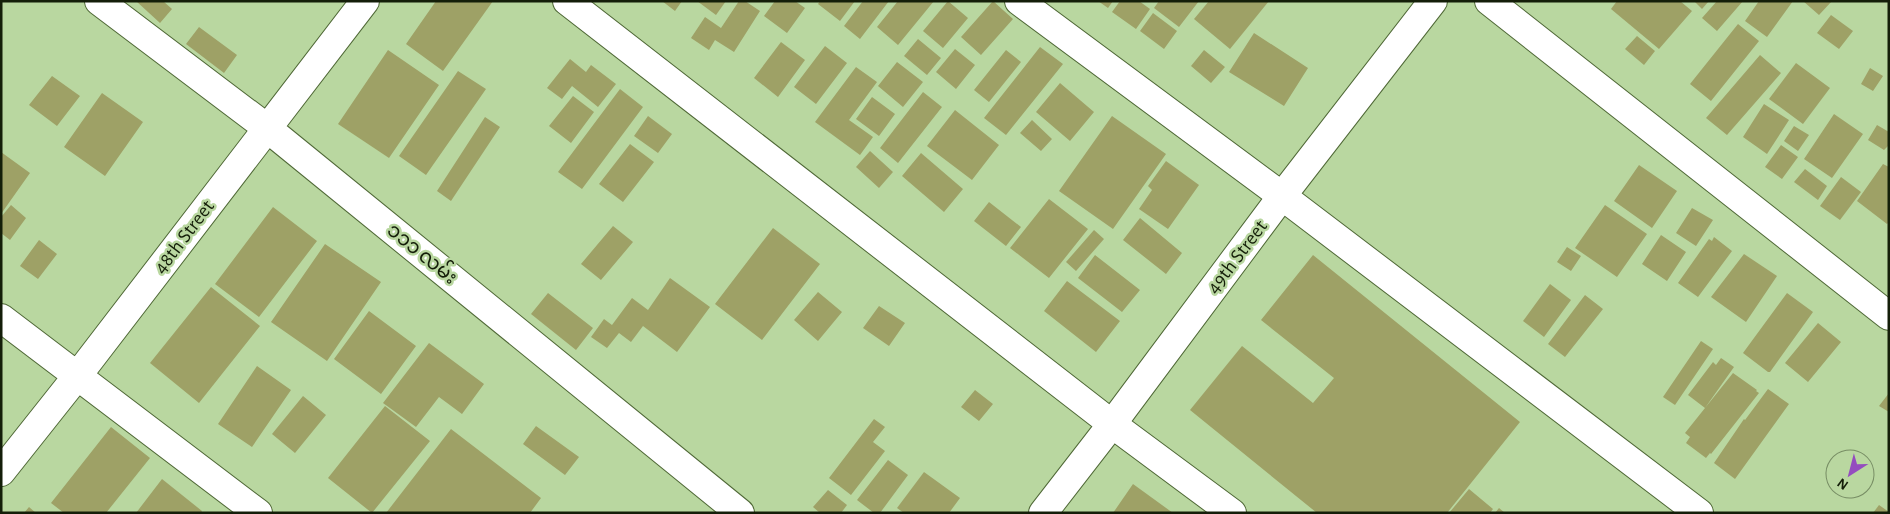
<svg xmlns="http://www.w3.org/2000/svg" width="1890" height="514" viewBox="0 0 1890 514" font-family="'Alegreya Sans','Noto Sans Myanmar',sans-serif">
	<style>
		.building { fill: #9ea166 }
		.lines { fill: none; stroke-linecap: round; stroke-linejoin: round }
		.minor-casing { stroke: #4f6836; stroke-width: 30 }
		.secondary-casing { stroke: #4f6836; stroke-width: 30 }
		.minor { stroke: #fff; stroke-width: 28 }
		.secondary { stroke: #fff; stroke-width: 28 }
		.labels { text-anchor: middle; dominant-baseline: central; stroke-width: 5; stroke-linejoin: round; paint-order: stroke }
		.street-label { font-size: 20px; fill: #141e09; stroke: #b9d7a0 }
	</style>
	<rect width="100%" height="100%" fill="#b9d7a0"/>
	<path class="building" d="M136 1H163L172 9 160 23Z
		M436 1H493L443 71 406 44Z
		M662 1H682L675 11Z
		M697 1H726L716 15Z
		M739 1H745L760 11 734 52 715 40 709 50 691 38 705 17 721 28Z
		M775 1H795L805 8 787 33 764 16Z
		M820 1H855L840 21 818 4Z
		M863 1H889L860 39 844 26Z
		M898 1H934L898 45 877 27Z
		M948 1 968 18 943 48 923 31Z
		M993 1 1013 19 981 55 961 37Z
		M1098 1H1113L1108 8Z
		M1120 1H1139L1150 9 1136 29 1112 12Z
		M1159 1H1199L1179 27 1154 8Z
		M1209 1H1269L1230 49 1194 19Z
		M1617 1H1680L1692 11 1659 49 1611 9Z
		M1694 1H1709L1702 9Z
		M1717 1H1743L1717 31 1702 18Z
		M1759 1H1793L1767 37 1745 21Z
		M1803 1H1832L1819 15Z
		M1153 13 1177 31 1164 49 1140 31Z
		M1831 15 1853 31 1839 49 1817 33Z
		M1738 24 1759 41 1711 101 1690 84Z
		M199 27 237 55 224 73 186 44Z
		M1254 33 1308 68 1284 106 1229 72Z
		M1637 36 1655 51 1644 65 1625 49Z
		M918 39 941 58 927 75 904 56Z
		M781 42 805 60 778 97 754 78Z
		M825 46 847 63 816 104 794 87Z
		M1040 47 1063 64 1006 135 984 118Z
		M955 49 975 65 956 89 936 72Z
		M388 50 439 85 389 158 338 124Z
		M1006 50 1021 62 989 102 974 90Z
		M1204 50 1225 67 1211 83 1191 66Z
		M1760 55 1781 73 1727 135 1706 118Z
		M570 59 586 72 591 65 616 84 598 107 572 86 562 99 547 88Z
		M897 62 923 82 903 107 878 86Z
		M1796 63 1830 88 1803 124 1769 99Z
		M856 67 877 82 849 120 873 137 860 155 815 122Z
		M1870 68 1883 76 1873 91 1861 84Z
		M458 71 486 89 426 175 399 156Z
		M52 76 80 96 57 126 29 105Z
		M1060 83 1094 112 1070 141 1036 112Z
		M620 89 643 107 582 189 558 172Z
		M923 92 942 107 898 163 880 148Z
		M102 93 143 122 105 176 64 147Z
		M573 96 594 112 571 143 549 126Z
		M872 97 895 114 879 136 856 119Z
		M1764 104 1789 120 1767 154 1743 137Z
		M955 110 999 145 972 180 927 146Z
		M1834 114 1863 134 1832 178 1804 159Z
		M648 116 672 134 658 153 634 136Z
		M1112 116 1166 154 1113 229 1059 191Z
		M485 117 500 127 451 201 437 191Z
		M1032 120 1052 139 1041 151 1020 133Z
		M1877 125 1889 132V145L1884 150 1868 140Z
		M1794 126 1809 135 1798 151 1784 141Z
		M630 144 654 162 623 202 599 184Z
		M1781 145 1798 157 1782 179 1765 167Z
		M870 151 893 172 879 188 856 167Z
		M1 152 30 173 1 214Z
		M921 153 963 189 944 212 902 176Z
		M1166 161 1199 185 1168 229 1139 209 1152 190 1148 186Z
		M1883 164 1889 167V222L1887 224 1857 201Z
		M1639 165 1677 191 1652 228 1614 201Z
		M1805 169 1827 186 1818 200 1794 182Z
		M1841 177 1861 192 1840 220 1820 206Z
		M1049 199 1088 229 1049 278 1010 248Z
		M989 202 1021 227 1006 246 974 221Z
		M11 205 26 218 10 240 1 233V217Z
		M1605 205 1647 234 1617 277 1575 248Z
		M273 207 317 241 259 317 215 284Z
		M1692 208 1713 220 1696 246 1676 233Z
		M1140 218 1182 253 1166 274 1123 240Z
		M613 226 633 242 601 280 581 264Z
		M773 228 820 264 762 340 715 304Z
		M1094 230 1104 239 1076 271 1066 262Z
		M1661 235 1686 252 1667 281 1642 264Z
		M1714 237 1732 251 1698 297 1678 283 1709 239 1712 241Z
		M39 240 57 254 38 279 20 266Z
		M325 244 381 282 327 361 271 322Z
		M1567 247 1581 256 1571 271 1557 262Z
		M1744 254 1777 276 1746 322 1711 297Z
		M1095 255 1140 290 1122 312 1078 278Z
		M1313 255 1520 422 1447 513H1317L1190 410 1242 346 1313 403 1334 378 1261 320Z
		M670 278 710 307 677 352 643 326 631 342 619 333 607 348 591 337 604 319 612 325 632 298 648 310Z
		M1067 281 1120 321 1096 352 1044 311Z
		M1550 284 1571 300 1544 337 1523 321Z
		M211 287 260 326 199 403 150 363Z
		M818 292 842 312 818 341 794 320Z
		M548 293 593 328 576 350 531 314Z
		M1787 293 1813 312 1770 372H1768L1743 353Z
		M1585 295 1603 309 1565 357 1548 344Z
		M879 306 905 323 889 346 863 328Z
		M369 311 416 346 381 394 334 359Z
		M1818 323 1841 342 1808 382 1785 363Z
		M1701 341 1713 349 1675 405 1663 397Z
		M429 343 484 384 462 414 439 397 416 427 383 403Z
		M1721 358 1734 367 1705 408 1688 395 1713 362 1716 365Z
		M257 366 291 390 252 447 218 424Z
		M1733 373 1757 390 1756 391 1759 393 1711 454 1710 453 1706 458 1686 443 1690 437 1685 433Z
		M1768 389 1789 404 1735 479 1714 463 1744 419 1745 420Z
		M975 390 993 404 979 421 961 407Z
		M1889 393V412L1879 406Z
		M303 396 326 415 295 453 272 434Z
		M385 406 430 441 372 513 328 478Z
		M874 419 885 427 873 442 885 451 851 495 829 478Z
		M536 426 579 457 565 475 523 444Z
		M111 427 150 458 106 513H64L51 503Z
		M451 429 541 498 530 513H386Z
		M888 460 908 475 880 513H874L857 500Z
		M924 472 960 498 949 513H904L897 508Z
		M162 479 202 511 201 513H136Z
		M1133 484 1173 513H1113Z
		M1469 489 1493 509 1490 513H1449Z
		M828 490 847 505 841 513H820L813 507Z
		M1879 505 1889 512V513H1873Z
		M29 507 36 513H24Z
		M1499 508 1505 513H1495Z"/>
	<g class="lines">
		<defs>
			<path id="minor" d="M99 1 267 128 740 513
				M567 1 1112 424 1232 513
				M1019 1 1282 196 1699 513
				M1489 1 1889 316
				M1 318 258 513
				M1 472 78 375 365 1"/>
			<path id="secondary" d="M1043 513 1112 424 1282 196 1433 1"/>
		</defs>
		<use href="#minor" class="minor-casing"/>
		<use href="#secondary" class="secondary-casing"/>
		<use href="#minor" class="minor"/>
		<use href="#secondary" class="secondary"/>
	</g>
	<g class="labels">
		<g class="street-label">
			<text transform="translate(184 237) rotate(-53)">48th Street</text>
			<text transform="translate(422 254) rotate(39)">၁၁၁ လမ်း</text>
			<text transform="translate(1237 257) rotate(-53)">49th Street</text>
		</g>
	</g>
	<rect width="1890" height="514" fill="none" stroke="#141e09" stroke-width="5"/>
	<g transform="translate(1850 474) rotate(216)"><circle r="24" fill="#b9d7a0" stroke="#778d64"/>
	<path d="M0-4L9 19L0 12L-9 19Z" fill="#944cbf"/>
	<text y="-8" font-size="14" font-weight="bold" text-anchor="middle" fill="#141e09">N</text>
	</g>
</svg>
